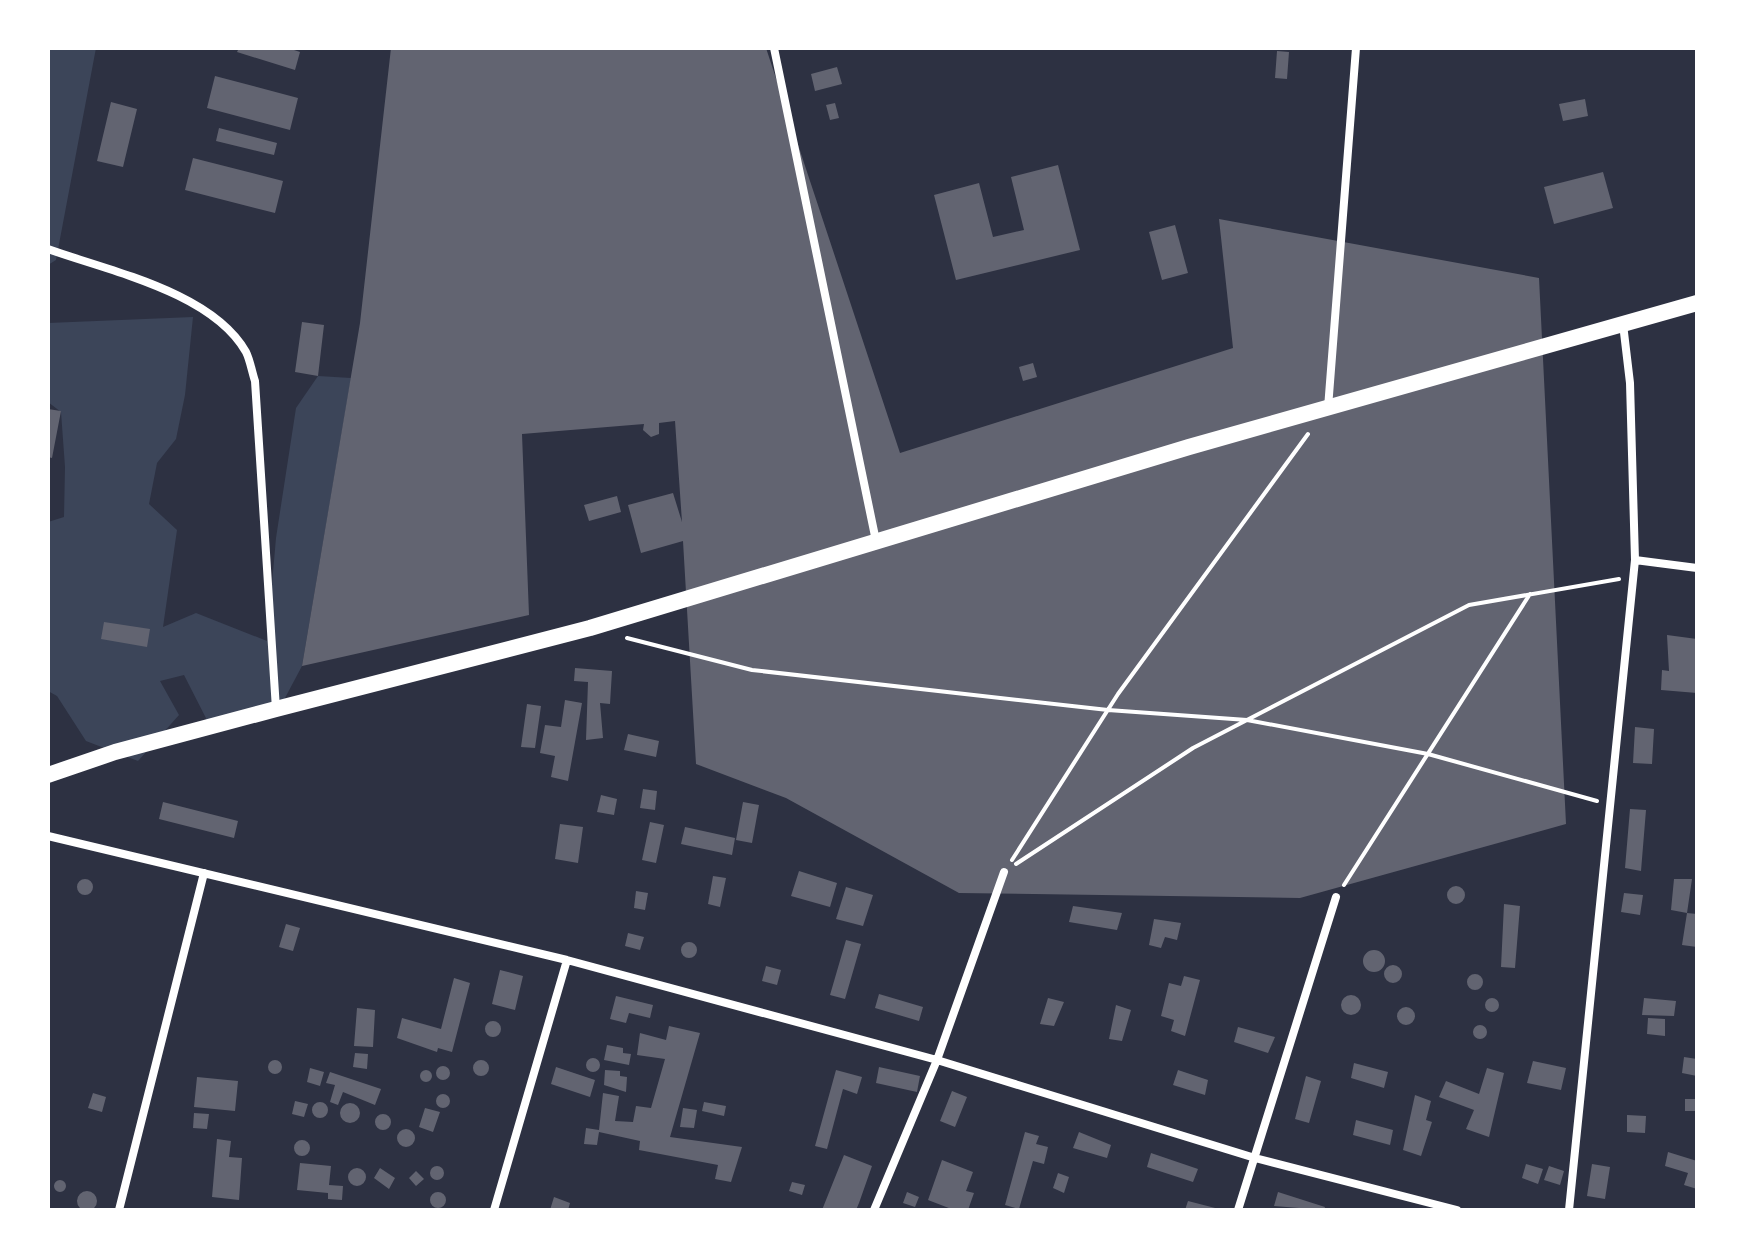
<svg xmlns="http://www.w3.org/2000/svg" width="1745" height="1258" viewBox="0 0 1745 1258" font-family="Lato,sans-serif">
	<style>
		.green { fill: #3c4559 }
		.building { fill: #626471 }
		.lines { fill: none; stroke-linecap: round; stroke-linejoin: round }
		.path { stroke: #fff; stroke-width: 4 }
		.minor { stroke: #fff; stroke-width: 8 }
		.secondary { stroke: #fff; stroke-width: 16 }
	</style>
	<rect width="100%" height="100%" fill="#2d3142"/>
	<path class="green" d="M48 48H96L56 260 48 265Z
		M193 317 185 395 176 439 157 463 149 504 177 530 163 627 196 613 267 641 276 538 296 408 318 376 351 378 302 666 277 713 210 726 184 675 160 681 179 715 138 761 86 741 57 696 48 691V522L64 517 65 467 61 412 48 402V323Z"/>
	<path class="building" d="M239 48H288L300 52 295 70 237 52Z
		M391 48H766L900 453 1233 348 1219 219 1539 278 1566 824 1300 898 959 893 786 798 696 764 683 541 641 553 628 505 673 493 682 522 675 421 659 423V434L651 437 643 430 644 424 522 434 529 615 302 666 360 323Z
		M1277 51 1289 52 1287 79 1275 78Z
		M837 67 842 84 815 91 811 74Z
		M215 76 298 98 290 130 207 108Z
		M1585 99 1588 116 1563 121 1559 104Z
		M111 102 137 109 123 167 97 161Z
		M835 103 839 118 830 120 826 105Z
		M219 128 277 143 274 155 216 141Z
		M193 158 283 181 275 213 185 190Z
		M1058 165 1080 250 956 280 934 195 979 183 993 237 1024 230 1011 177Z
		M1603 172 1613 208 1554 224 1544 187Z
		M1175 225 1188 273 1162 280 1149 232Z
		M302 322 324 325 318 376 295 372Z
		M1033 363 1037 377 1023 381 1019 367Z
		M48 409 61 411 52 458 48 457Z
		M617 496 621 512 589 521 584 505Z
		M104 622 150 629 147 647 101 639Z
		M1667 635 1697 639V693L1661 690 1662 670 1669 671Z
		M575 668 612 671 610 704 600 703 603 738 586 740 588 682 574 681Z
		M565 700 582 703 568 781 551 777 555 756 540 753 545 725 561 727Z
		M527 704 541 706 535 748 521 747Z
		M1635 727 1654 729 1652 764 1633 763Z
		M628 734 659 741 656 757 624 750Z
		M643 789 657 791 655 810 640 808Z
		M601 795 617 799 614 815 597 812Z
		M163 802 238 821 234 838 159 819Z
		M743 802 759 805 752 843 736 840Z
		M1630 809 1646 810 1641 871 1625 868Z
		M650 822 664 825 656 863 642 860Z
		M560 824 583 827 578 863 555 859Z
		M685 827 735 838 732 855 681 844Z
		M799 871 837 883 830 907 791 896Z
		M713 876 726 878 720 907 708 904Z
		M77 887a8 8 0 1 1 16 0a8 8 0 1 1-16 0Z
		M1674 879H1692L1687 913 1671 910Z
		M1447 895a9 9 0 1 1 18 0a9 9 0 1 1-18 0Z
		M846 887 873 895 863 926 836 919Z
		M636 891 648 893 645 910 634 908Z
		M1624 893 1643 895 1640 915 1621 912Z
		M1504 904 1520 906 1515 968 1501 967Z
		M1073 906 1122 913 1117 930 1069 922Z
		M1687 913 1697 914V947L1682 945Z
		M1154 919 1181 923 1177 940 1165 937 1161 948 1149 945Z
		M286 924 300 928 293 951 279 947Z
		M628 933 644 937 640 950 625 946Z
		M846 940 861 944 845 999 830 995Z
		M681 950a8 8 0 1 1 16 0a8 8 0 1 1-16 0Z
		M1363 961a11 11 0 1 1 22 0a11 11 0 1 1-22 0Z
		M1384 974a9 9 0 1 1 18 0a9 9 0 1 1-18 0Z
		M766 966 781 970 777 985 762 981Z
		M500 970 523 976 515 1010 492 1004Z
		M1467 982a8 8 0 1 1 16 0a8 8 0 1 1-16 0Z
		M1184 976 1200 980 1185 1036 1171 1031 1174 1020 1161 1016 1169 983 1181 986Z
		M454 978 470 983 452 1052 438 1048 437 1052 397 1038 402 1018 441 1029Z
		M879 994 923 1007 919 1021 875 1008Z
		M1341 1005a10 10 0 1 1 20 0a10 10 0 1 1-20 0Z
		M616 996 653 1005 650 1018 629 1013 626 1023 610 1019Z
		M1485 1005a7 7 0 1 1 14 0a7 7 0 1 1-14 0Z
		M1048 998 1064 1002 1054 1026 1040 1024Z
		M1644 998 1676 1001 1674 1016 1642 1015Z
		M1116 1005 1131 1010 1122 1041 1109 1039Z
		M1397 1016a9 9 0 1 1 18 0a9 9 0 1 1-18 0Z
		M357 1008 375 1010 373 1047 354 1046Z
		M1648 1018 1665 1019V1036L1647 1034Z
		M485 1029a8 8 0 1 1 16 0a8 8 0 1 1-16 0Z
		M1473 1032a7 7 0 1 1 14 0a7 7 0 1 1-14 0Z
		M669 1026 700 1033 670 1137 742 1147 731 1182 715 1179 718 1165 639 1150 640 1141 599 1132 597 1145 584 1144 586 1128 599 1130 603 1093 619 1096 615 1121 633 1122 636 1106 651 1108 665 1059 637 1055 640 1033 666 1040Z
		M1238 1027 1275 1037 1268 1053 1234 1042Z
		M607 1045 623 1048V1053L631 1054 629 1065 604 1060Z
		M355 1053 368 1054 367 1069 353 1067Z
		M1684 1057 1697 1059V1076L1682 1073Z
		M586 1065a7 7 0 1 1 14 0a7 7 0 1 1-14 0Z
		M473 1068a8 8 0 1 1 16 0a8 8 0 1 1-16 0Z
		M268 1067a7 7 0 1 1 14 0a7 7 0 1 1-14 0Z
		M1533 1061 1566 1068 1561 1090 1527 1083Z
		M1354 1063 1388 1072 1384 1088 1351 1078Z
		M436 1073a7 7 0 1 1 14 0a7 7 0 1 1-14 0Z
		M556 1067 595 1080 590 1097 551 1084Z
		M879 1067 920 1076 917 1092 876 1083Z
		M310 1068 324 1072 320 1086 307 1082Z
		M1487 1068 1504 1073 1489 1137 1466 1129 1474 1110 1439 1097 1446 1081 1479 1094Z
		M420 1076a6 6 0 1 1 12 0a6 6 0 1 1-12 0Z
		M605 1070 620 1071V1076L627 1077 626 1092 604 1085Z
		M836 1070 862 1077 857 1094 843 1089 827 1149 815 1146Z
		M1178 1070 1208 1080 1205 1095 1173 1085Z
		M330 1072 381 1089 375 1105 343 1092 338 1105 330 1102 335 1085 326 1083Z
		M1306 1076 1321 1081 1309 1123 1295 1119Z
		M197 1077 238 1081 235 1111 194 1107Z
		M952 1091 967 1097 955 1127 940 1121Z
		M93 1093 106 1097 102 1112 88 1108Z
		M436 1101a7 7 0 1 1 14 0a7 7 0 1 1-14 0Z
		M1415 1095 1431 1101 1426 1120 1432 1122 1421 1156 1403 1150Z
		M1685 1099H1697V1111H1685Z
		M295 1101 308 1104 304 1117 292 1114Z
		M704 1102 726 1106 724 1116 702 1111Z
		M312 1110a8 8 0 1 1 16 0a8 8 0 1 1-16 0Z
		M340 1113a10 10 0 1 1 20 0a10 10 0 1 1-20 0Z
		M425 1108 440 1112 433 1132 419 1127Z
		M683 1108 697 1110 694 1128 680 1127Z
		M194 1113 209 1114 207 1129 193 1128Z
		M375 1122a8 8 0 1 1 16 0a8 8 0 1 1-16 0Z
		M1627 1115 1646 1116 1645 1133 1627 1132Z
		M1356 1120 1393 1130 1390 1145 1353 1135Z
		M397 1138a9 9 0 1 1 18 0a9 9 0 1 1-18 0Z
		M1025 1132 1039 1136 1036 1144 1048 1147 1044 1164 1033 1161 1019 1209 1005 1205Z
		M1079 1132 1111 1145 1107 1158 1073 1148Z
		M217 1139 231 1141 229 1157 242 1158 239 1200 212 1197Z
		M294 1148a8 8 0 1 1 16 0a8 8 0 1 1-16 0Z
		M1668 1152 1697 1161V1189L1684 1185 1688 1173 1665 1166Z
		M1151 1153 1198 1169 1193 1182 1147 1167Z
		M844 1155 872 1166 859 1203 856 1210H822Z
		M942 1160 973 1172 966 1191 974 1193 968 1210H954L928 1200Z
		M300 1163 331 1166 329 1185 343 1186 342 1200 328 1199V1193L297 1190Z
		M1526 1164 1543 1169 1538 1184 1522 1178Z
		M1592 1164 1610 1167 1605 1199 1587 1196Z
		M430 1173a7 7 0 1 1 14 0a7 7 0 1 1-14 0Z
		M1549 1166 1564 1171 1560 1185 1544 1180Z
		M380 1168 395 1178 389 1189 374 1178Z
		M348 1177a9 9 0 1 1 18 0a9 9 0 1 1-18 0Z
		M416 1171 424 1179 416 1186 409 1178Z
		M1058 1173 1069 1177 1064 1193 1053 1188Z
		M54 1186a6 6 0 1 1 12 0a6 6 0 1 1-12 0Z
		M792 1182 805 1185 802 1195 789 1191Z
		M77 1201a10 10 0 1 1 20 0a10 10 0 1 1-20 0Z
		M430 1200a8 8 0 1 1 16 0a8 8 0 1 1-16 0Z
		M907 1192 919 1197 915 1207 903 1203Z
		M1278 1192 1325 1207 1324 1210 1274 1206Z
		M554 1197 570 1203 568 1210H550Z
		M1188 1201 1219 1209 1218 1210H1185Z"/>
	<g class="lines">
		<path class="path" d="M627 638 752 670 1108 710 1247 720 1428 754 1597 801
			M1012 860 1118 694 1308 434
			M1016 864 1193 748 1469 605 1619 579
			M1344 885 1530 594"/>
		<path class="minor" d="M774 48 876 541
			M48 249C109 271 212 292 246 352 250 360 252 372 255 381L276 709
			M1328 408 1356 48
			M1635 560 1697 568
			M48 836 567 960 937 1060 1255 1158 1457 1210
			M119 1210 204 873
			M494 1210 567 960
			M874 1210 937 1060 1004 872
			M1238 1210 1336 897
			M1569 1210 1635 560 1630 383 1623 324"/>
		<path class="secondary" d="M48 775 115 752 276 709 590 628 1189 447 1697 303"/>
	</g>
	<rect width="1745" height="1258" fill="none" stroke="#ffffff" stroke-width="100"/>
</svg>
